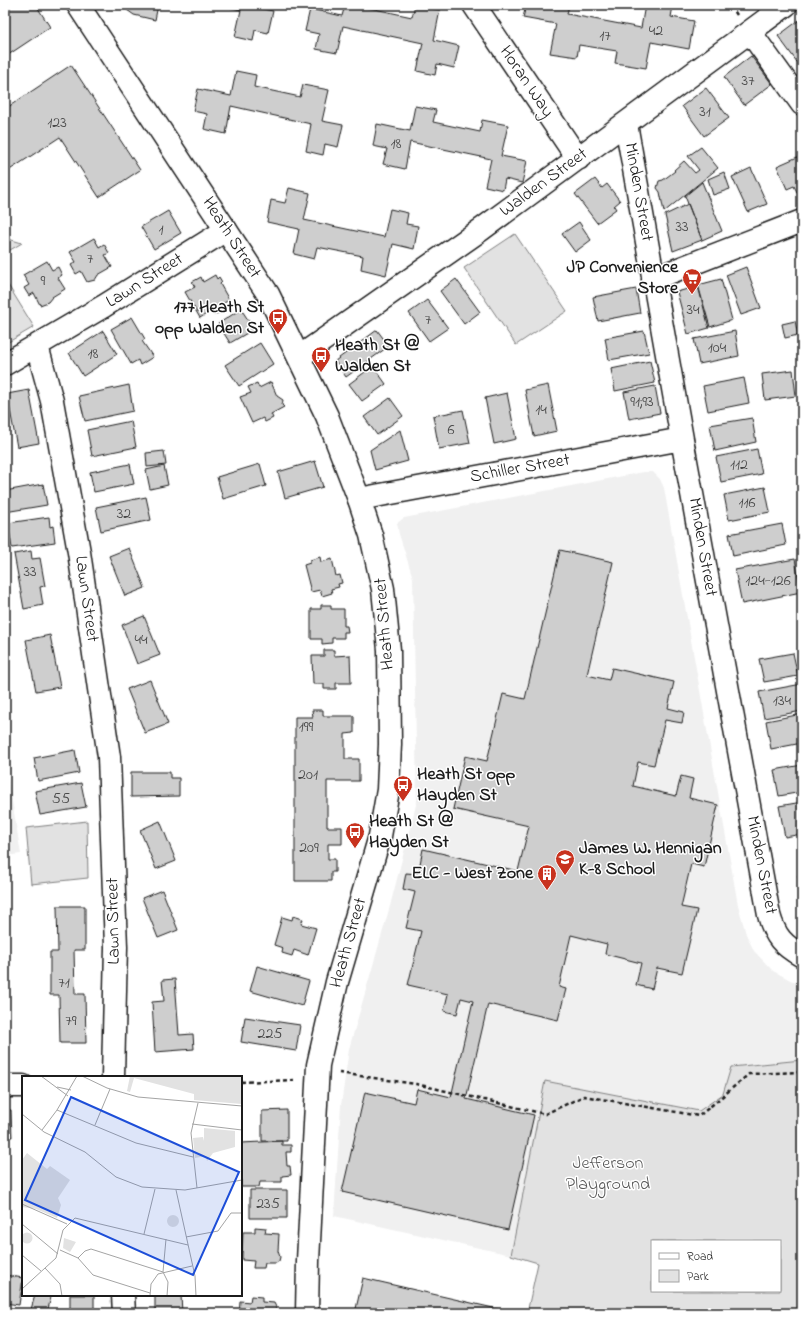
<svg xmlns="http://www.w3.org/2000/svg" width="807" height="1318" viewBox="0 0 807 1318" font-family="'Indie Flower',sans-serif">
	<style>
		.built { fill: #f0f0f0 }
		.green { fill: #e2e2e2; stroke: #7f7f7f; fill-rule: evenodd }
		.building { fill: #cecece; stroke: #1c1c1c }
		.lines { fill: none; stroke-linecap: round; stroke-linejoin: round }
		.minor-casing { stroke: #1c1c1c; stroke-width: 25 }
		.major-casing { stroke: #1c1c1c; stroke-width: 25 }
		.path { stroke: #1c1c1c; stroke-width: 2.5; stroke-dasharray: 4 3; stroke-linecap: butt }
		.minor { stroke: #fff; stroke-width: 22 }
		.major { stroke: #fff; stroke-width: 22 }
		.labels { text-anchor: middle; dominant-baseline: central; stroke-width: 3; stroke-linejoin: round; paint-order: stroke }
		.number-label { font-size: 16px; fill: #484848 }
		.street-label { font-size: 18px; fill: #1c1c1c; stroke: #fff }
		.poi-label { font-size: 18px; font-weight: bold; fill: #1c1c1c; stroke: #fff; text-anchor: start }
		.park-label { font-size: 18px; fill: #575757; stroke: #fff }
		.inset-road { fill: none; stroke: #a4a4a4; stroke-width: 1 }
		.view { fill: #1d4ed8; fill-opacity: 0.15; stroke: #1d4ed8; stroke-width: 2 }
		.inset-edge { fill: none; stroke: #1c1c1c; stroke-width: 2 }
	</style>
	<rect width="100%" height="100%" fill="#fff"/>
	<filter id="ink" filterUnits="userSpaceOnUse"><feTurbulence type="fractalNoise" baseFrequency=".025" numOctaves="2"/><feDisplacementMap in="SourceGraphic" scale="8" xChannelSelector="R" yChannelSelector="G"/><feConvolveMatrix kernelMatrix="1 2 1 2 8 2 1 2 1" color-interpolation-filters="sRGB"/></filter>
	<g filter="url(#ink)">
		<path class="built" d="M644 472H653L660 479 664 488 738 905 746 934 754 951 773 971 802 986V1060L731 1067 723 1094 699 1111 545 1081 511 1255 334 1216 341 1105 349 1049 390 906 417 801 413 578 399 534 397 523 404 518Z
			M5 759 21 854 5 856Z"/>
		<path class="green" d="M515 234 567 311 516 345 464 268Z
			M5 238 22 243 5 253Z
			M5 280 34 327 5 344Z
			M87 821 88 878 31 884 26 828Z
			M802 1060V1313H527L538 1263 511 1255 545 1081 699 1111 723 1094 731 1067ZM652 1241H780V1291H652Z"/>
		<path class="building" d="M5 5H36L50 27 5 57Z
			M124 5H158L155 20 134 15 127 10Z
			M219 5H252V7L273 11 268 33 255 30 253 41 235 37 241 10Z
			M345 5H366L365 7 412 17 415 5 440 10 434 40 459 46 454 68 437 64 435 75 417 71 423 43 343 26 337 53 316 49 319 34 305 31 310 9 342 16Z
			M526 5H569L567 14 641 28 645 5 673 6 671 17 694 21 689 49 651 42 646 68 615 63 617 51 579 45 577 57 550 53 556 24 523 18Z
			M802 18V64L800 66 778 36Z
			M751 56 772 84 744 105 724 77Z
			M71 65 140 170 99 197 60 137 5 173V109Z
			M236 71 256 75 254 87 300 97 303 85 329 90 322 121 343 125 338 147 325 144 323 155 306 151 311 124 231 106 226 134 204 129 207 114 193 111 198 89 231 96Z
			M706 88 729 118 704 136 682 106Z
			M415 106 436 110 433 122 480 132 482 120 508 125 501 156 527 161 522 183 505 179 503 190 485 186 491 159 410 142 405 169 383 164 387 149 373 146 377 124 410 131Z
			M701 147 718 168 664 212 660 192 657 188 659 181 663 180 675 171 674 170 684 161 695 173 699 170 688 156Z
			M802 155V192L798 194 794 186 787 189 777 166Z
			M751 168 767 204 748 212 732 177Z
			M724 172 730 189 713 195 708 179Z
			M595 179 602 188 607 184 620 201 614 206 616 209 597 223 575 194Z
			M702 182 722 231 702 240 685 196Z
			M289 188 310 193 304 220 384 237 390 209 408 213 406 224 418 226 414 249 393 244 386 275 361 269 363 256 317 247 314 259 294 254 299 229 267 222 271 200 285 203Z
			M688 204 702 240 673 251 665 215Z
			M168 211 181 233 154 249 141 227Z
			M579 222 591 240 575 252 562 234Z
			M94 238 99 247 104 244 109 253 105 255 112 267 98 275 95 280 87 282 81 271 76 274 71 265 76 262 70 252Z
			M47 261 52 270 58 267 62 275 58 278 65 289 52 297 48 302 40 305 34 293 29 296 24 288 29 285 23 275Z
			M746 267 761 308 741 315 726 275Z
			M215 275 217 279 219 277 222 282 220 284 229 300 219 306 222 311 214 315 211 311 200 318 185 292 195 287 192 282 201 277 203 282Z
			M456 279 480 312 464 324 440 291Z
			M721 279 732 320 710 327 698 285Z
			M698 286 709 328 688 334 677 292Z
			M636 289 640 313 598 321 593 297Z
			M427 300 448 328 429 341 409 313Z
			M241 309 254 329 230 343 218 324Z
			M132 317 145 339 142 341 153 357 140 365 138 360 131 364 111 329Z
			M795 321 798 335 785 338 782 324Z
			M377 330 389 346 346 377 335 361Z
			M103 331 117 354 83 376 69 353Z
			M644 331 649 353 609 360 605 338Z
			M735 331 739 356 699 364 694 339Z
			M260 343 273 364 239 386 225 365Z
			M650 361 655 383 615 391 611 369Z
			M373 366 386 384 362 401 349 384Z
			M793 370 796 396 765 400 762 374Z
			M744 378 749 403 708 411 703 386Z
			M271 382 277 396 283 400 282 405 284 407 271 414 273 418 265 422 263 418 252 423 240 397 251 393 248 387 257 383 259 388Z
			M129 385 133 411 85 421 79 396Z
			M548 385 557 431 534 436 525 390Z
			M655 386 660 413 629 419 624 392Z
			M29 390 39 443 17 447 7 394Z
			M507 393 516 439 494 444 485 398Z
			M390 398 403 416 377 435 364 417Z
			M463 410 470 443 439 449 433 416Z
			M752 418 756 442 715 451 710 425Z
			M131 421 136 447 92 456 87 430Z
			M400 430 408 461 375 470 370 450Z
			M757 449 762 474 721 482 716 457Z
			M164 451 166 465 147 467 146 453Z
			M315 461 323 487 285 498 278 472Z
			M130 464 134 484 94 492 90 472Z
			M260 464 266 486 223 499 217 477Z
			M164 466 168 485 150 489 146 470Z
			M43 484 47 505 5 512V491Z
			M765 487 770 512 729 520 724 495Z
			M146 497 151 520 101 531 96 507Z
			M49 517 50 527 53 526 55 542 12 548 8 523Z
			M782 524 786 545 733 556 729 534Z
			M129 548 145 588 125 596 109 556Z
			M560 550 613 562 587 675 609 680 612 668 674 682 668 708 684 712 682 723 665 720 654 765 638 762 633 786 676 796 681 776 693 779 689 798 718 805 704 867 691 864 681 907 697 910 682 973 657 968 652 989 636 985 641 963 605 954 607 944 571 935 559 987 566 989 558 1020 488 1004 466 1099 534 1115 508 1230 342 1192 365 1092 414 1103 417 1089 451 1097 473 1001 461 998 457 1014 444 1011 448 994 408 985 421 931 406 928 415 892 403 889 406 873 418 874 423 849 518 871 529 826 453 809 465 756 487 761 503 694 525 699Z
			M31 551 32 559 40 558 45 586 40 587 43 605 24 609 14 554Z
			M320 557 321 562 332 559 336 576 340 575 342 583 338 584 339 587 331 589 332 593 322 596 320 590 311 592 304 565 310 563V560Z
			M795 559 801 592 742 604 735 570Z
			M321 605H331V609H344V626H347L348 632H344V638H332V643L322 644V639H311V609H321Z
			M144 616 160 655 137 664 122 625Z
			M50 635 60 687 36 691 26 640Z
			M324 650H334V656L350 655 351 683H336V689H324V684H313L312 656H324Z
			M793 653 798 676 764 682 759 659Z
			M150 680 168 724 145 733 127 689Z
			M802 684V711L764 718 759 692Z
			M312 710H323V716H354V733L345 734V759H359V781H327V827H342V844H328V859H335V872H331V881H295V717H313Z
			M802 714V743L771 749 766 721Z
			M75 750 79 773 38 781 34 758Z
			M802 765V792L779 796 774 770Z
			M131 772H170V778H179V796L131 797Z
			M81 783 86 807 40 815 35 791Z
			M802 802V834L785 837 779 806Z
			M160 821 176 861 156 869 140 830Z
			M802 874V899H801L798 875Z
			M162 890 178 930 158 938 142 898Z
			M57 906H85V950H74L75 994H85L86 1043H60L59 995H50V952H58Z
			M293 916 303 919 301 924 316 928 308 955 294 950 292 956 282 953 283 948 274 945 282 917 292 920Z
			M257 966 309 981 302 1006 250 991Z
			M175 979 179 1035 193 1034 194 1049 155 1052 152 1002 164 1001 162 980Z
			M245 1017 300 1025 296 1051 241 1042Z
			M5 1110H11L12 1137H5Z
			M287 1110V1141H262V1111Z
			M282 1141V1145H291V1152H286L287 1166H290L291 1175 282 1176V1182H260L259 1187H241V1143Z
			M250 1190H287V1218H250Z
			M255 1227 266 1228 265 1233 279 1234 278 1251 280 1257 279 1261 276 1263H265L264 1268H253L254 1261 242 1260 243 1232H255Z
			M5 1275 23 1278 19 1305 5 1303Z
			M363 1278 515 1313H355Z
			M35 1295H44L51 1297 47 1313H30Z
			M70 1295H94V1313H70Z
			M155 1295H181L182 1313H155Z
			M251 1296 262 1297V1302L274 1303 276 1307V1313H239L240 1301 250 1302Z"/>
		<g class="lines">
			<defs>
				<path id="minor" d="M474 5 578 159
					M750 32 802 104
					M626 124 682 439 769 915C775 937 783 945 802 956
					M653 279 802 221
					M37 346 52 401 79 552 109 757 116 947 113 1077
					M299 357 482 229 786 5
					M5 364 104 306 226 230
					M359 499 682 439
					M5 1086H23
					M123 1295 124 1313"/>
				<path id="major" d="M78 5 268 294 327 416 359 499 371 535 383 589 389 650 390 744 388 790 380 836 337 982 318 1065 308 1261 307 1313"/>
			</defs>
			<use href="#minor" class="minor-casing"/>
			<use href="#major" class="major-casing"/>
			<path class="path" d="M724 5 731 6 737 15
				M339 1073 416 1084 545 1114 584 1096 699 1116 749 1074 802 1072
				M241 1082 294 1080"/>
			<use href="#minor" class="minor"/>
			<use href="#major" class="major"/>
		</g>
	</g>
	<defs>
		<symbol id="supermarket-pin" viewBox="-11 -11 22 30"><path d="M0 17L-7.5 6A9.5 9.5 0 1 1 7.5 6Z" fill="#c8321e" stroke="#fff"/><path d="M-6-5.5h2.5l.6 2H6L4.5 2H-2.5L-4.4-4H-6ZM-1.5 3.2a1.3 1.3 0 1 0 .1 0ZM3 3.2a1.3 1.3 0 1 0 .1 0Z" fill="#fff"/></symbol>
		<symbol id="bus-pin" viewBox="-11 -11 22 30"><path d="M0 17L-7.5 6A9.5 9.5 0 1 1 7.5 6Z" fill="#c8321e" stroke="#fff"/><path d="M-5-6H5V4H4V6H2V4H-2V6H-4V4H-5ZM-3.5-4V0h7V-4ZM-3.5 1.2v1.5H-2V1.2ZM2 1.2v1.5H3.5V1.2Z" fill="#fff"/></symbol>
		<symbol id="school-pin" viewBox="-11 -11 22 30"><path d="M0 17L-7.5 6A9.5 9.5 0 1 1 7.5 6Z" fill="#c8321e" stroke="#fff"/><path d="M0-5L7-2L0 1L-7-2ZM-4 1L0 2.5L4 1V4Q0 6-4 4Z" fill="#fff"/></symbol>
		<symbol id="building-pin" viewBox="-11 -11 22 30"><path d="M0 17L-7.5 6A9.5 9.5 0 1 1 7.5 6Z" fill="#c8321e" stroke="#fff"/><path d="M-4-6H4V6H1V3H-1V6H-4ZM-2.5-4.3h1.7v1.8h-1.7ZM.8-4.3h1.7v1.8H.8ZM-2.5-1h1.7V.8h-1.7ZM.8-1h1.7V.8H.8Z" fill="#fff"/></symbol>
	</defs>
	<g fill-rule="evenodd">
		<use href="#supermarket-pin" x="681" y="267" width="22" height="30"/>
		<use href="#bus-pin" x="267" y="307" width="22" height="30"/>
		<use href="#bus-pin" x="310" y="345" width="22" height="30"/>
		<use href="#bus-pin" x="392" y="774" width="22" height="30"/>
		<use href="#bus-pin" x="344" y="821" width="22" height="30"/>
		<use href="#school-pin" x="554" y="848" width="22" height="30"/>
		<use href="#building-pin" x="536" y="863" width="22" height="30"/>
	</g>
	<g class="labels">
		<g class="number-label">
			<text x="656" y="31">42</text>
			<text x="605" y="36">17</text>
			<text x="748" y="81">37</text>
			<text x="705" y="112">31</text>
			<text x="57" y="123">123</text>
			<text x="396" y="144">18</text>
			<text x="682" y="227">33</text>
			<text x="161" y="230">1</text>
			<text x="90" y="259">7</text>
			<text x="43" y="281">9</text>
			<text x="693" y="310">34</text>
			<text x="428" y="320">7</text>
			<text x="717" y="348">104</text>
			<text x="93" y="354">18</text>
			<text x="642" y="402">91;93</text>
			<text x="541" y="410">14</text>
			<text x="451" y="430">6</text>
			<text x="739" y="465">112</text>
			<text x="747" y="503">116</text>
			<text x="124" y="514">32</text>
			<text x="30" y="572">33</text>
			<text x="768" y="581">124-126</text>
			<text x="141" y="640">44</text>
			<text x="782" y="701">134</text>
			<text x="306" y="727">199</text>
			<text x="308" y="775">201</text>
			<text x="61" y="799">55</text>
			<text x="309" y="848">209</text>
			<text x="64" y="983">71</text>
			<text x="71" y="1021">79</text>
			<text x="270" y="1034">225</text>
			<text x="268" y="1204">235</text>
		</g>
		<g class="street-label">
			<text transform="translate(526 82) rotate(56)">Horan Way</text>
			<text transform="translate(544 183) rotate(-36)">Walden Street</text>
			<text transform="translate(638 192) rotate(80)">Minden Street</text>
			<text transform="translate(231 238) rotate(57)">Heath Street</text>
			<text transform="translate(145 281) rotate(-32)">Lawn Street</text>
			<text transform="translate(520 469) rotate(-10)">Schiller Street</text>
			<text transform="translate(702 547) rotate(80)">Minden Street</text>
			<text transform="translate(86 599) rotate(82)">Lawn Street</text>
			<text transform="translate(385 624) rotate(-95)">Heath Street</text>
			<text transform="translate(761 865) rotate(79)">Minden Street</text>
			<text transform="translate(114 921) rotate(-91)">Lawn Street</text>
			<text transform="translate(349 943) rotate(-74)">Heath Street</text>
		</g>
		<g class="poi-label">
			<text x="678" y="268" text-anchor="end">JP Convenience<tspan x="678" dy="21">Store</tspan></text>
			<text x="264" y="308" text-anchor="end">177 Heath St<tspan x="264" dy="21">opp Walden St</tspan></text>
			<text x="335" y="346">Heath St @<tspan x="335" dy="21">Walden St</tspan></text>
			<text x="417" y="775">Heath St opp<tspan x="417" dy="21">Hayden St</tspan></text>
			<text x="369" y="822">Heath St @<tspan x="369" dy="21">Hayden St</tspan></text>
			<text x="579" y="849">James W. Hennigan<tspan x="579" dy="21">K-8 School</tspan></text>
			<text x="533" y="874" text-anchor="end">ELC - West Zone</text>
		</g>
		<g class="park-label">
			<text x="608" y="1164">Jefferson<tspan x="608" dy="21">Playground</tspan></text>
		</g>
	</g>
	<g transform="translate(22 1076)">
		<rect width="220" height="220" fill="#fff"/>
		<path d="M108 0H220V28L172 24V18L112 2 108 16 105 15ZM182 52 213 55V71L191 77 185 85 184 80 173 82 171 62 181 61 182 65ZM5 77 25 93 28 90 48 104 36 122 39 129 35 142 14 133 0 131V84ZM145 145a6 6 0 1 1 12 0a6 6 0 1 1-12 0ZM-0.5 162a5.5 5.5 0 1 1 11 0a5.5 5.5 0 1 1-11 0ZM42 162 54 166 48 176 41 172Z" fill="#e2e2e2"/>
		<path class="inset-road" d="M19 0 46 20M60 0 85 12 116 21 220 30M35 11 49 14M35 34 55 0M0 38 22 56 63 76 94 101 120 111 163 114 220 104M170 48 220 54M73 49 88 13M20 54 35 34 114 67 171 81M175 112 169 57 176 27M154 114 173 200 174 220M0 128 45 148M0 148 36 178M122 158 133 113M164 161 196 155 209 137H220M38 174 56 182M0 179 19 195M56 182 63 175 69 173 141 196 146 206 145 220M56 182 71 199 128 217M23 192 38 208 40 220M141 196 144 163M0 213 34 182 41 154 53 142 166 169M128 220 129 208 136 198 170 190"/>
		<path class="view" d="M49 21 217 96 171 199 3 124Z"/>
		<rect width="220" height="220" class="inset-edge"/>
	</g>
	<rect width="807" height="1318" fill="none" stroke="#fff" stroke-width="20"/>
	<rect x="10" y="10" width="787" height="1298" fill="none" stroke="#1c1c1c" stroke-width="1.5" filter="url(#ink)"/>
	<rect x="651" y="1240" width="130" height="52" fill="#ffffff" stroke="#a4a4a4"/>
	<rect x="659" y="1253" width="20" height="6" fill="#ffffff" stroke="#a4a4a4"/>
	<text x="687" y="1260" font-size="12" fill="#1c1c1c">Road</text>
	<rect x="659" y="1270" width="20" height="12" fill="#e2e2e2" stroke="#a4a4a4"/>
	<text x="687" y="1280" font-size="12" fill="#1c1c1c">Park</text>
</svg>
